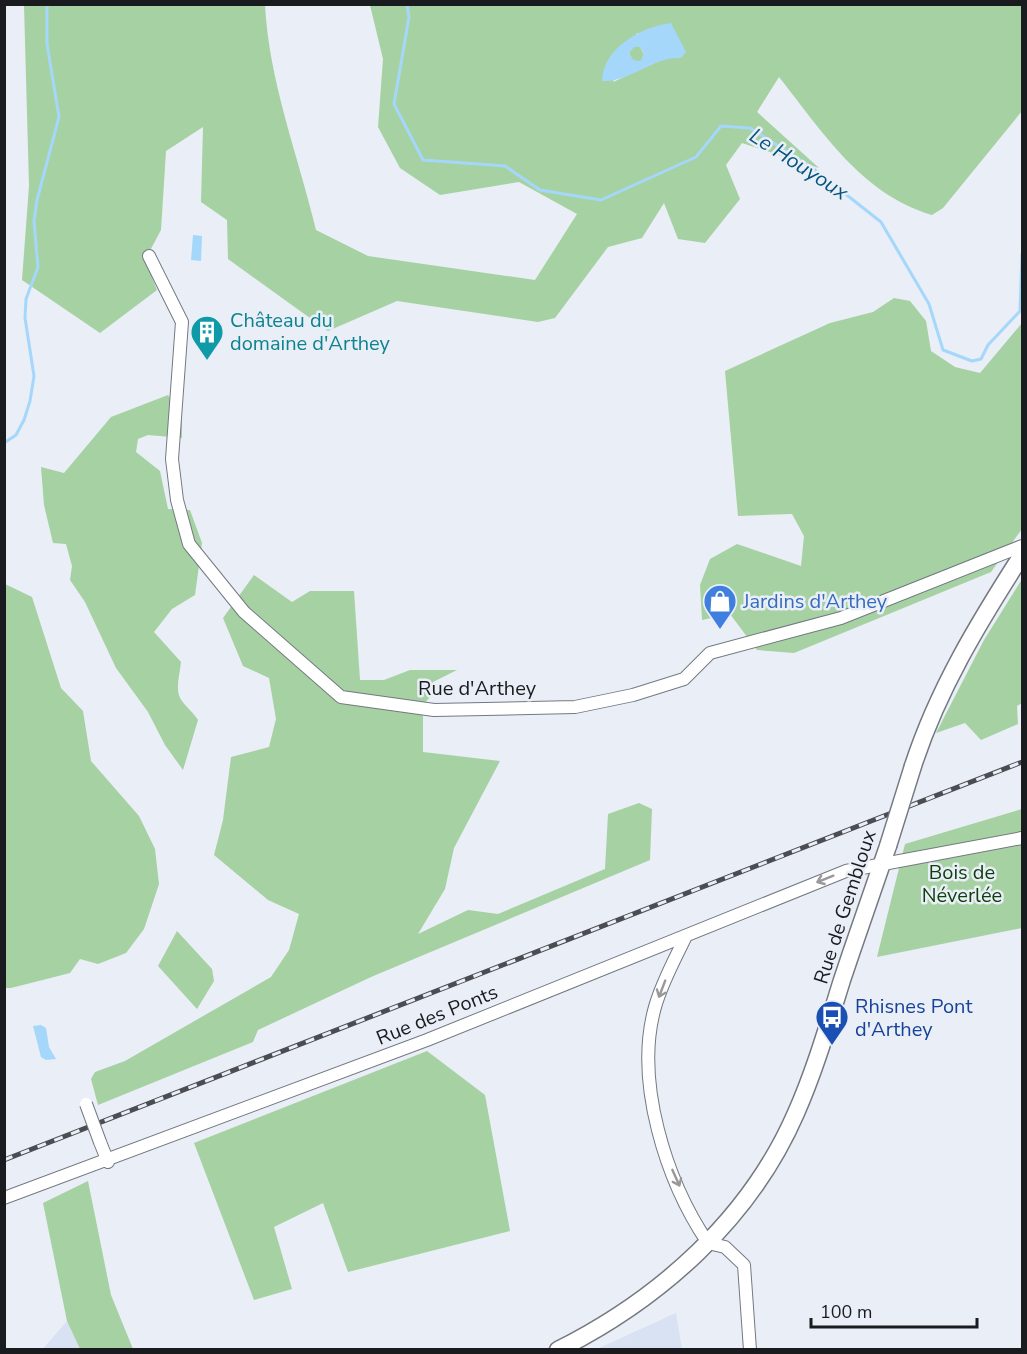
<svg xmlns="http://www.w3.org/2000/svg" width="1027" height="1354" viewBox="0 0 1027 1354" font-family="'Nunito Sans',sans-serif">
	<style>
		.built { fill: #d9e2f2 }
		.green { fill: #a6d1a2; fill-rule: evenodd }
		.water { fill: #a5d7fb; fill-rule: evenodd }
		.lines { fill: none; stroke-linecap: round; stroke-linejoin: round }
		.stream { stroke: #a5d7fb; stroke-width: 3 }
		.minor-casing { stroke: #747981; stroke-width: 14 }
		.secondary-casing { stroke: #747981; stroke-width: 19 }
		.minor { stroke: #fff; stroke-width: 12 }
		.secondary { stroke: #fff; stroke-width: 16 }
		.rail-casing { stroke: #4b4d52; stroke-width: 5 }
		.rail { stroke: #e9eef7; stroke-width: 3; stroke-dasharray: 9; stroke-linecap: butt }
		.minor-bridge-casing { stroke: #747981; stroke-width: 14; stroke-linecap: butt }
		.secondary-bridge-casing { stroke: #747981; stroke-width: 19; stroke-linecap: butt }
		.minor-bridge { stroke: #fff; stroke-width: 12 }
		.secondary-bridge { stroke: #fff; stroke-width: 16 }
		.oneway { stroke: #98989a }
		.labels { text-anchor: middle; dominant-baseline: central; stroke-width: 5; stroke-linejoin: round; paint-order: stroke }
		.culture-label { font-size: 20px; fill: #0d838f; stroke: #e9eef7; text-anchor: start }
		.shop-label { font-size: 20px; fill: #366cbe; stroke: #e9eef7; text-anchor: start }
		.street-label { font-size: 20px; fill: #191b1e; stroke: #e9eef7 }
		.park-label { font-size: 20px; fill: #0d3f0a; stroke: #e9eef7 }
		.transit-label { font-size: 20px; fill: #164399; stroke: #e9eef7; text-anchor: start }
		.water-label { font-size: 21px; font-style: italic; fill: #04547e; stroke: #e9eef7 }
	</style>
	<rect width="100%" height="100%" fill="#e9eef7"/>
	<path class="built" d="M676 1313 682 1349H597Z
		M67 1321 80 1349 42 1350Z"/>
	<path class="green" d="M24 5H265C269 82 298 155 316 230L368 256 535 280 577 214 519 182 440 195 400 168 378 127 383 59 370 5H1022V111L943 208 932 215C861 194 822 131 779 77L757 112 819 168 742 143 726 165 740 199 705 243 678 239 664 203 642 238 608 247 555 318 538 322 397 301 328 331 228 259 227 220 201 202 203 127 166 151 161 230 145 260 157 290 100 333 22 280 29 186ZM637 33 668 57 613 82Z
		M634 46 640 47 644 54 641 61H633L629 53Z
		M894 298 910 301 926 321 931 351 955 367 980 373 1022 323V529L991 572 794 653 757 650 730 614 702 620 700 585 710 559 737 544 801 566 804 536 792 514 738 516 725 371 830 323 873 312Z
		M168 395 182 417V438L148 435 138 439 136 452 160 471 168 509 190 510 202 543 195 595 172 609 154 632 181 662C180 674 174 691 182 701 187 708 193 712 198 720L183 770 165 745 148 712 116 668 85 602 70 580 72 566 66 544 53 543 44 505 41 467 64 473 111 417Z
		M254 575 292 602 310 591H354L360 680H384L410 670H457L433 682 435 691 423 705V752L500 761 454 848 445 889 418 934 468 910 498 914 605 869 608 814 639 803 652 809 650 860 371 977 258 1030 253 1042 98 1105 91 1079 95 1072 125 1061 271 977 289 950 299 914 268 900 214 855 223 820 231 757 269 747 276 719 269 678 243 666 223 618Z
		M1022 579V703L1017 706 1018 724 981 740 965 723 936 733 984 640Z
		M5 584 32 597 61 688 83 711 91 761 139 816 155 849 159 884 144 929 126 953 98 964 80 959 70 973 11 988H4Z
		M1022 809V928L877 957 905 844Z
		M177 931 212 969 214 981 197 1009 158 966Z
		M427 1051 485 1095 510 1231 348 1272 323 1203 274 1227 292 1289 254 1300 194 1143Z
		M88 1181 111 1295 133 1349H80L67 1321 43 1203Z"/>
	<path class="water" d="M671 23 686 52 681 58C653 56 631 82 602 81 603 48 641 27 671 23ZM634 47H640L644 53 641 61 633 60 629 53Z
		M193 235 202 236 201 261 191 260Z
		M41 1025 46 1028 49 1047 56 1059 46 1060 41 1057 33 1026Z"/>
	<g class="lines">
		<path class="stream" d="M407 4 409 17 394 104 423 160 505 166 540 190 601 200 696 157 721 126 750 128 810 166 881 222 929 304 943 350 972 361 981 359 988 345 1020 311 1022 254
			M4 443 16 435 24 420 30 401 34 376 25 318 26 299 38 267 34 221 37 200 59 117 47 44V4"/>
		<defs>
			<path id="minor" d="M149 256 182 322 172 459 177 500 189 544 244 612 341 697 434 710 575 707 633 695 684 679 710 653 841 618 1022 546
				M686 936C675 959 662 982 655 1007 634 1081 666 1181 708 1243L725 1247 744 1265 750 1350
				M100 1142 108 1162
				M4 1198 427 1040 846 871 1022 838"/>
			<path id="secondary" d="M913 766C938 689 979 622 1022 555
				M558 1350C660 1299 750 1219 796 1113 815 1070 828 1025 842 980 857 935 873 890 888 846"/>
		</defs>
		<use href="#minor" class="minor-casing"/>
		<use href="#secondary" class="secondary-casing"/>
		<use href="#minor" class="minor"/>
		<use href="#secondary" class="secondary"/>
		<defs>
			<path id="rail" d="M4 1160 1022 762"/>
		</defs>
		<use href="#rail" class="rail-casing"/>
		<use href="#rail" class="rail"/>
		<defs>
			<path id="minor-bridge" d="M86 1104 100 1142"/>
			<path id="secondary-bridge" d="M888 846 913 766"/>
		</defs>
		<use href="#minor-bridge" class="minor-bridge-casing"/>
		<use href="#secondary-bridge" class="secondary-bridge-casing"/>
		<use href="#minor-bridge" class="minor-bridge"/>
		<use href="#secondary-bridge" class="secondary-bridge"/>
	</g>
	<defs><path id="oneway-shaft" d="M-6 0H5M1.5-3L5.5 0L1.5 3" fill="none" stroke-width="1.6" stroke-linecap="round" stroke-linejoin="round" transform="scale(1.5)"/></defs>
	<g class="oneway">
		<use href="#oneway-shaft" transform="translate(825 879) rotate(158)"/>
		<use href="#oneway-shaft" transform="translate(662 989) rotate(111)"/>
		<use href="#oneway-shaft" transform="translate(676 1178) rotate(66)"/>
	</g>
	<defs>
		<symbol id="building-pin" viewBox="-11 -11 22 30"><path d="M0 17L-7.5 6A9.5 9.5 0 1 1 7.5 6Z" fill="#0f9aa8" stroke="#e9eef7"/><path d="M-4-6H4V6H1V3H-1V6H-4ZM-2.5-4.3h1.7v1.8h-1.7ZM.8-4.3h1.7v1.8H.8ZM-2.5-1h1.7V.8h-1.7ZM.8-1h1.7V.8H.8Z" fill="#fff"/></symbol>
		<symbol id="shop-pin" viewBox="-11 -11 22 30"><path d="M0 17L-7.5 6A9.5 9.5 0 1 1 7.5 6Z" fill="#3f7fe0" stroke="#e9eef7"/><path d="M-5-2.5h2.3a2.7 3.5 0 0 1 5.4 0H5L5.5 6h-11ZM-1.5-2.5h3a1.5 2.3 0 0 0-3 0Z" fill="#fff"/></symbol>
		<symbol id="bus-pin" viewBox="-11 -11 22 30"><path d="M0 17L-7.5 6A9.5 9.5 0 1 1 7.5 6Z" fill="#1a4fb4" stroke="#e9eef7"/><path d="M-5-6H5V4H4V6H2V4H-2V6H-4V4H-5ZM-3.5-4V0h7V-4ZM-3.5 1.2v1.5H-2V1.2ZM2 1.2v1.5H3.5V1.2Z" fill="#fff"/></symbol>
	</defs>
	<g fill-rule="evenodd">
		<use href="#building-pin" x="188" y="313" width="38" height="52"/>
		<use href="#shop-pin" x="701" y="582" width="38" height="52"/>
		<use href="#bus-pin" x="813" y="998" width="38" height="52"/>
	</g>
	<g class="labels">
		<g class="culture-label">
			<text x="230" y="320">Château du<tspan x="230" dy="23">domaine d'Arthey</tspan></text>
		</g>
		<g class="shop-label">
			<text x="743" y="601">Jardins d'Arthey</text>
		</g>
		<g class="street-label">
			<text x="477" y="688">Rue d'Arthey</text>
			<text transform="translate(845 907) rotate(-72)">Rue de Gembloux</text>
			<text transform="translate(437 1015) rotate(-22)">Rue des Ponts</text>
		</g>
		<g class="park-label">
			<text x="962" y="872">Bois de<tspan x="962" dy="23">Néverlée</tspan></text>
		</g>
		<g class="transit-label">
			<text x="855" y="1006">Rhisnes Pont<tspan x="855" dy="23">d'Arthey</tspan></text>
		</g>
		<g class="water-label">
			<text transform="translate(799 164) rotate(33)">Le Houyoux</text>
		</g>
	</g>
	<rect width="1027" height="1354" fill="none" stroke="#191b1e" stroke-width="12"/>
	<path d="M811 1318v9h166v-9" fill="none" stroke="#191b1e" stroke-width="3"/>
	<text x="820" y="1318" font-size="18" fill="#191b1e" stroke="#e9eef7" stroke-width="4.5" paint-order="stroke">100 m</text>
</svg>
